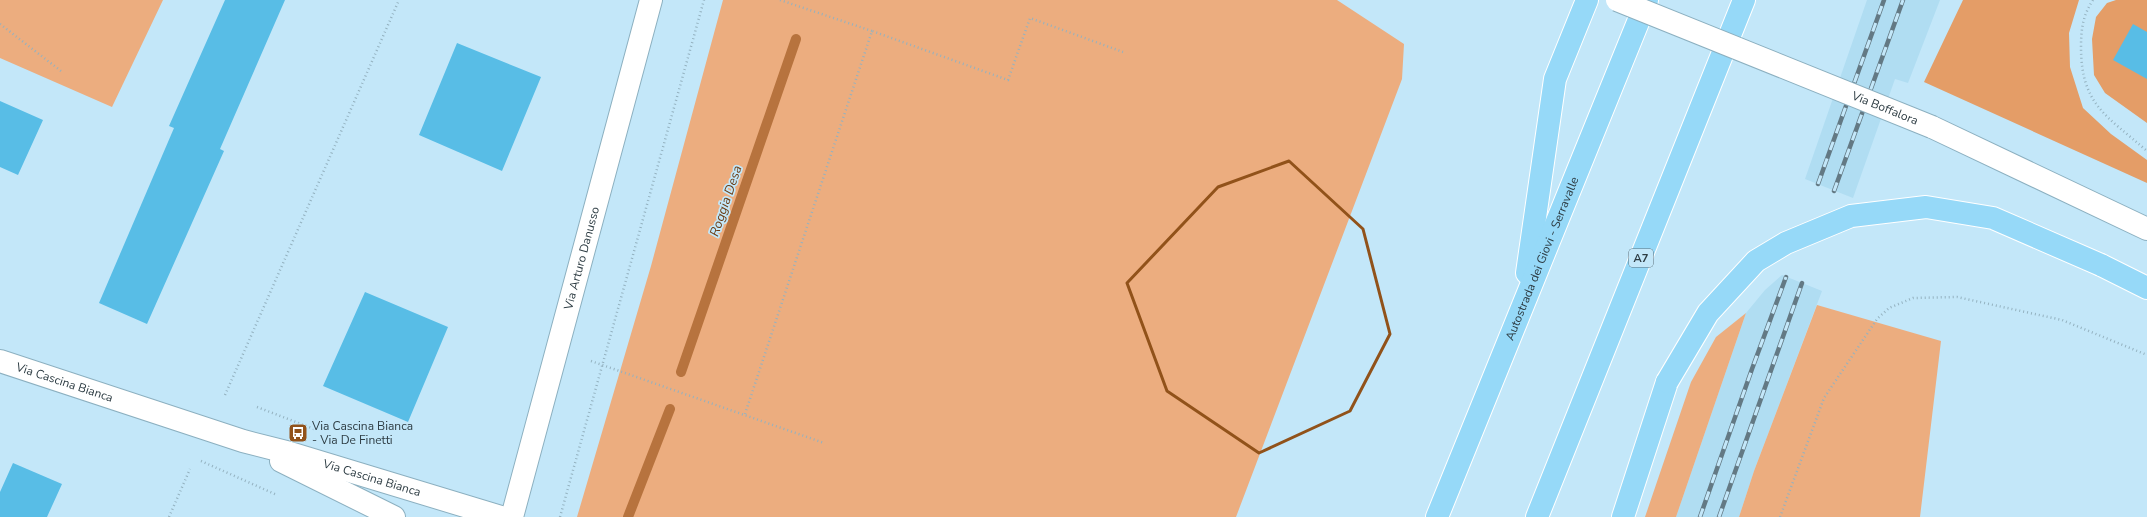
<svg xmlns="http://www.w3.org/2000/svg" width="2147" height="517" viewBox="0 0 2147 517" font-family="'Nunito Sans',sans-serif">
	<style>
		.built { fill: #b0ddf2 }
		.green { fill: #ecad7f }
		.forest { fill: #e49d67 }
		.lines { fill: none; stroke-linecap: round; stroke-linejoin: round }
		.stream { stroke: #b7733e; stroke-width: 10 }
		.building { fill: #58bde6 }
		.minor-casing { stroke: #8cb0c0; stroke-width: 24 }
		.tertiary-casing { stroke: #8cb0c0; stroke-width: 24 }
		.motorway-casing { stroke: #fff; stroke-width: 24 }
		.path { stroke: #94b2c0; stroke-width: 2.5; stroke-dasharray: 1 3; stroke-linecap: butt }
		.minor { stroke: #fff; stroke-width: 22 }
		.tertiary { stroke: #fff; stroke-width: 22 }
		.motorway { stroke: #96d9f8; stroke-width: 22 }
		.rail-casing { stroke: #637984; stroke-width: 4.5 }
		.rail { stroke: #c3e7f9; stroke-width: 3; stroke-dasharray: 9; stroke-linecap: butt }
		.tertiary-bridge-casing { stroke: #8cb0c0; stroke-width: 24; stroke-linecap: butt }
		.motorway-bridge-casing { stroke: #fff; stroke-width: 24; stroke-linecap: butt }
		.tertiary-bridge { stroke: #fff; stroke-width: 22 }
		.motorway-bridge { stroke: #96d9f8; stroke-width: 22 }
		.marked { fill: none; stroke: #91521a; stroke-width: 3; stroke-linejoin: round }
		.labels { text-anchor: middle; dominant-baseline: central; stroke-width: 3.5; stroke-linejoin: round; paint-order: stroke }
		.shield { fill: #c3e7f9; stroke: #5a6f7a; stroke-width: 1 }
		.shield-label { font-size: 11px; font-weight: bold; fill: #2d3c43 }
		.street-label { font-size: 12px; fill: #2d3c43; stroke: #c3e7f9 }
		.poi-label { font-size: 12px; fill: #2d3c43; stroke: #c3e7f9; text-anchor: start }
		.water-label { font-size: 13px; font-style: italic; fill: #6b3c14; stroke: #c3e7f9 }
	</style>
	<rect width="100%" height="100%" fill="#c3e7f9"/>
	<path class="built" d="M1867 0H1940L1908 83 1895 79 1853 198 1805 179Z
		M1782 275 1822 291 1754 471 1739 517H1676L1746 313 1765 290Z"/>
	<path class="green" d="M0 0H163L112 107 0 58Z
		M723 0H1337L1404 44 1402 79 1236 517H577L651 266Z
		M1817 305 1941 341 1920 517H1739L1754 471Z
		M1746 313 1676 517H1645L1691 382 1716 337Z"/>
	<path class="forest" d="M1963 0H2079L2069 33 2070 67 2083 108 2111 134 2147 160V183L1924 82Z
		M2116 0H2147V123L2105 93 2094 75 2092 39 2096 17 2107 3Z"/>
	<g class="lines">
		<path class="stream" d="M681 372 796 39
			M628 517 670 409"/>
	</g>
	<path class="building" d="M225 0H285L220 149 224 151 147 324 99 303 174 128 169 126Z
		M2133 24 2147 32V79L2113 60Z
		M457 43 541 77 502 171 419 135Z
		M0 101 43 120 18 175 0 167Z
		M365 292 448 327 408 422 323 386Z
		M13 463 62 484 47 517H0V492Z"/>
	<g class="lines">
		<defs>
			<g id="minor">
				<path id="s1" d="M0 361 243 441 290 453 501 517"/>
				<path d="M281 461 394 517"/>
				<path id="s2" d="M512 517 651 0"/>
			</g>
			<path id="tertiary" d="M1932 127 2147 229"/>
			<g id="motorway">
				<path d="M2101 265 2147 288"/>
				<path d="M1527 273 1555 79 1587 0"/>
				<path id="s3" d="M1437 517 1647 0"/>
				<path d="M1537 517 1744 0"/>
				<path d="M1623 517 1667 382"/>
			</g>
		</defs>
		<use href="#minor" class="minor-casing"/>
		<use href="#tertiary" class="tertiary-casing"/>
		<use href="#motorway" class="motorway-casing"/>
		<path class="path" d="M780 0 872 31
			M2093 0C2083 15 2081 29 2081 47 2081 105 2107 116 2147 151
			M0 24 61 71
			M591 361 824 443
			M225 395 399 0
			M257 407 314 429
			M745 414 872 31 1008 80 1030 18 1123 52
			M201 461 277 495
			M169 517 190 469
			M560 517 704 0
			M1780 517 1824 398 1877 319 1889 308 1913 298 1957 297 2062 320 2147 355"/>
		<use href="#minor" class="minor"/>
		<use href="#tertiary" class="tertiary"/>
		<use href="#motorway" class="motorway"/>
		<defs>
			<path id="rail" d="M1818 184 1884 0
				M1834 191 1903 0
				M1700 517 1752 369 1786 277
				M1719 517 1802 283"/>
		</defs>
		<use href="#rail" class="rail-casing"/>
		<use href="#rail" class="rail"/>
		<defs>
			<g id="tertiary-bridge">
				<path id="s4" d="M1617 0 1932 127"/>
			</g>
			<path id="motorway-bridge" d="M1667 382 1708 313 1756 261 1786 243 1851 216 1926 207 1993 218 2101 265"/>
		</defs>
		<use href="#tertiary-bridge" class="tertiary-bridge-casing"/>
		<use href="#motorway-bridge" class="motorway-bridge-casing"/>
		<use href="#tertiary-bridge" class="tertiary-bridge"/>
		<use href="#motorway-bridge" class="motorway-bridge"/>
	</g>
	<path class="marked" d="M1289 161 1363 229 1390 334 1350 411 1259 453 1167 391 1127 283 1218 187Z"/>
	<defs>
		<symbol id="bus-square" viewBox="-11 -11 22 22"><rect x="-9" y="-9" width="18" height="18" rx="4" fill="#91521a" stroke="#c3e7f9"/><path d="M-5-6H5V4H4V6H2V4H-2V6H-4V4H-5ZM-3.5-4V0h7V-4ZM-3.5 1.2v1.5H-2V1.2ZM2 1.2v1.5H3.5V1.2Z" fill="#fff"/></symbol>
	</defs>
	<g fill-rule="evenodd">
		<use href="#bus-square" x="287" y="422" width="22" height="22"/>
	</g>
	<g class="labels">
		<rect class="shield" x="1629" y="249" width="24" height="18" rx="3"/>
		<g class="shield-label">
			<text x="1641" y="258">A7</text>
		</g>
		<g class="street-label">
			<text stroke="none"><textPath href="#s4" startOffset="289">Via Boffalora</textPath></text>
			<text stroke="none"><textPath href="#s2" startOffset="268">Via Arturo Danusso</textPath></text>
			<text stroke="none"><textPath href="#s3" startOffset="279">Autostrada dei Giovi - Serravalle</textPath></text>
			<text stroke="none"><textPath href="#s1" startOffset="68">Via Cascina Bianca</textPath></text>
			<text stroke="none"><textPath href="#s1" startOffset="390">Via Cascina Bianca</textPath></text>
		</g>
		<g class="poi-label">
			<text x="312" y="426">Via Cascina Bianca<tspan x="312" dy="14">- Via De Finetti</tspan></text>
		</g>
		<g class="water-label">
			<text transform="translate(726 201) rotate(-71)">Roggia Desa</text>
		</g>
	</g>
</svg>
